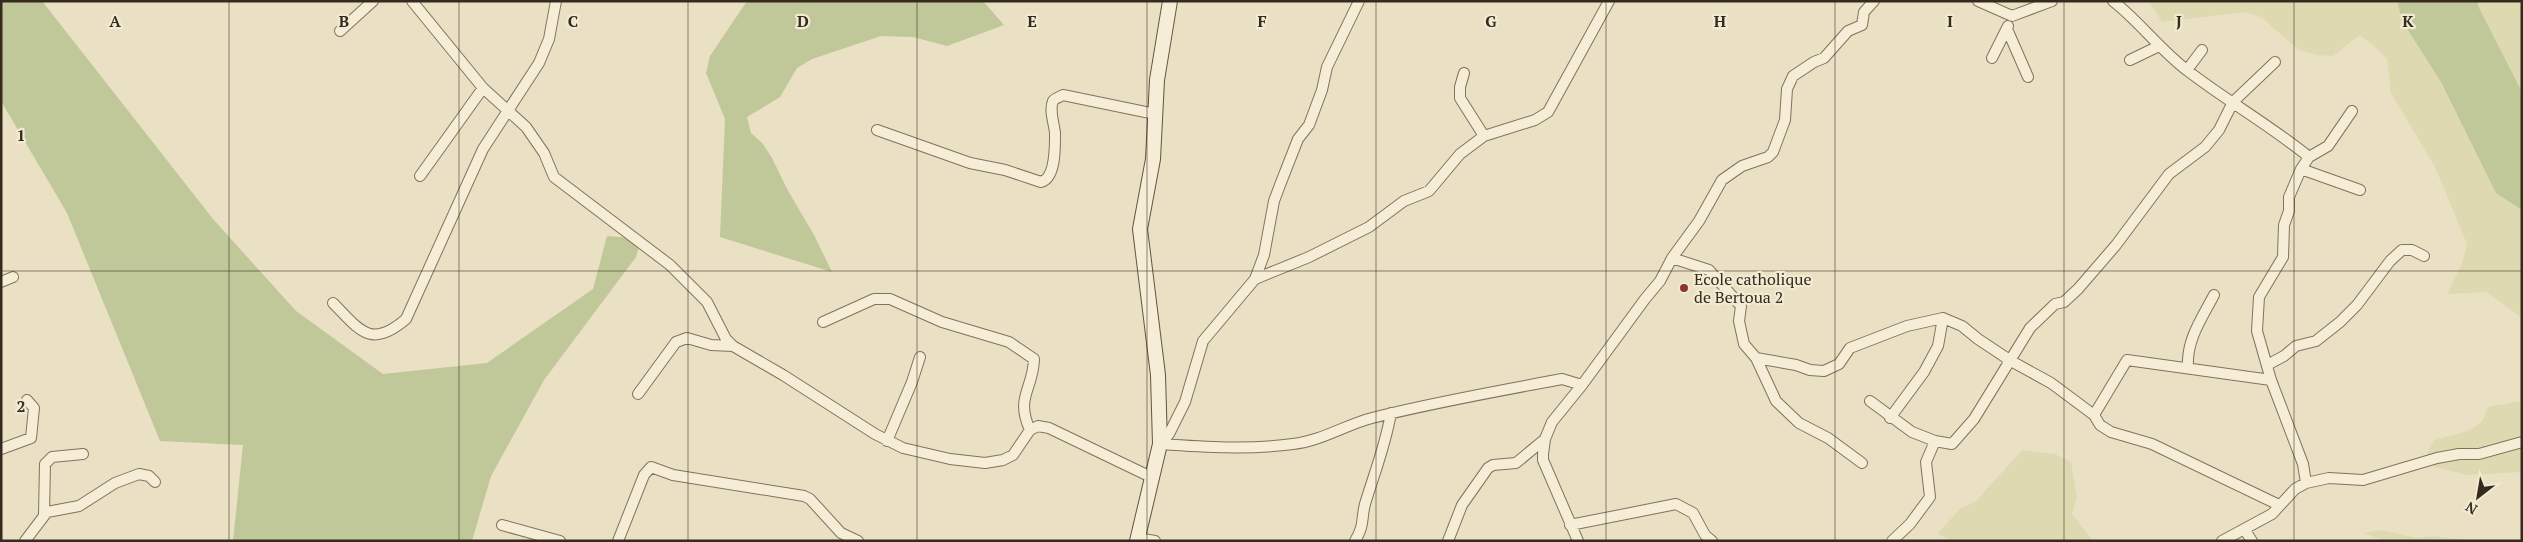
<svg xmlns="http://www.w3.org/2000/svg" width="2523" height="542" viewBox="0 0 2523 542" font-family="'PT Serif',serif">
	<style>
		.farmland { fill: #dfd9b2 }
		.green { fill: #c0c798 }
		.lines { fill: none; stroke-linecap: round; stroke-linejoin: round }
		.street-casing { stroke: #83725c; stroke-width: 12 }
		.secondary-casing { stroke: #65533f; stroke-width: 16 }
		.street { stroke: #f6edd6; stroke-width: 10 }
		.secondary { stroke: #f6edd6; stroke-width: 14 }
		.grid { fill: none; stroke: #342a1e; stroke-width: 1; stroke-opacity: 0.55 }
		.poi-dot { fill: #8d3331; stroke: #f2ead2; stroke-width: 2 }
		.labels { text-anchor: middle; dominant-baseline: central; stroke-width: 4.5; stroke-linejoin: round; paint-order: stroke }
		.poi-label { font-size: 16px; fill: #342a1e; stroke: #f2ead2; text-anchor: start }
		.grid-label { font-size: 16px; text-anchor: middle; font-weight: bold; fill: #342a1e; stroke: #f2ead2; stroke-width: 4.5; stroke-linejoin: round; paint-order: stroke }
	</style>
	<rect width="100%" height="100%" fill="#eae0c3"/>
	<path class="farmland" d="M2149 1H2400L2398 5 2402 21 2441 82 2496 192 2522 210V318L2487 292 2447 294 2462 264 2467 244 2435 167 2391 93 2387 59 2375 47 2360 35 2333 56 2317 55 2299 50 2262 18 2246 12 2162 22Z
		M2478 1H2522V92L2477 6Z
		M2522 401V472L2468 475 2434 467 2427 453 2435 440 2468 431 2482 422 2488 407Z
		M2022 450 2055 454 2071 462 2077 498 2072 514 2093 541H1952L1937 534 1960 509 1976 501Z
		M2382 530 2416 538 2433 536 2474 541H2385L2364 533Z"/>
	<path class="green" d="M1 1H42L213 219 296 311 383 374 487 363 593 289 607 236 641 239 636 257 544 380 491 476 472 541H233L243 445 160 441 67 213 1 101Z
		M747 1H983L1004 25 947 46 913 37 881 36 812 59 797 68 780 97 747 117 751 133 763 144 772 158 787 189 814 235 832 272 720 237 725 119 706 73 710 56Z
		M2400 1H2478V6L2522 92V210L2496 193 2441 82 2402 21 2398 5Z"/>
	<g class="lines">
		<defs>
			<path id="street" d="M412 1 483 88 526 127 544 153 554 177 670 265 707 302 726 339 733 346 783 375 875 434 903 448 950 459 985 463 1003 460 1013 455 1030 430 1038 426 1049 428 1151 477
				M1978 1 2012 16 2052 1
				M2113 1C2140 22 2160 50 2188 71 2227 101 2271 126 2309 157
				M2007 29 2028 77
				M340 31 373 1
				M1992 58 2008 26
				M2130 60 2159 46
				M2187 70 2202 50
				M1464 73 1460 87V98L1484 136
				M877 130 970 163 1005 170 1041 182C1056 178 1055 147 1055 133 1054 123 1049 110 1053 101 1055 98 1060 97 1063 95L1155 114
				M2301 169 2360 190
				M420 176 483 88
				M1672 258 1709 270 1741 306 1739 321 1744 344 1756 358 1776 401 1799 423 1828 438 1862 463
				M1255 279 1309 257 1369 227 1404 201 1429 191 1460 154 1484 136 1535 120 1548 112 1609 1
				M1 282 13 277
				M333 303C359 329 370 350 406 319L483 149 539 63 549 39 556 1
				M823 322 874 299H890L942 322 1009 342 1034 359C1033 390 1015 397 1030 430
				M1756 358 1796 365 1810 370 1824 371 1839 364 1850 348 1907 326 1943 318 1962 326 1978 339 2011 361 2051 383 2094 415 2100 425 2111 432 2152 444 2279 505
				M2267 365 2284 356 2296 346 2316 341 2340 322 2357 305 2390 261 2402 250H2412L2424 256
				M2188 368C2186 340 2202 318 2214 295
				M1582 385 1645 299 1660 281 1672 258 1699 221 1722 180 1742 166 1768 157 1773 152 1785 120 1787 89 1793 76 1814 62 1824 58 1848 31 1862 25 1864 12 1874 1
				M638 394 676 342 687 338 711 345 733 346
				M1870 401 1912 432 1935 441
				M2094 415 2127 360 2271 380
				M1890 418 1924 372 1938 346 1943 318
				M887 441 912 382 920 357
				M1160 444C1204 447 1248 450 1293 444 1321 441 1345 425 1372 418 1435 402 1499 391 1562 379L1582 385 1552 422 1545 439 1543 454V460L1578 541
				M1160 444 1169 434 1185 402 1203 341 1255 279 1264 255 1274 201 1280 185 1298 139 1309 125 1322 90 1327 67 1359 1
				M1 449 31 438 34 408 27 400
				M2306 483 2303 464 2271 380 2257 331 2259 297 2283 257 2284 225 2289 211V197L2301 169 2309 157 2328 146 2352 111
				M44 514 45 464 52 457 83 454
				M502 525 560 541
				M1570 525 1676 504 1693 513 1705 535 1712 541
				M2244 529 2252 541
				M1137 538 1155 541
				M25 541 47 512 79 506 115 483 139 474 149 476 155 482
				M618 541 644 475 651 467 673 475 804 496 810 499 841 533 858 541
				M1355 541C1365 524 1361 519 1365 504 1375 471 1385 447 1391 413
				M1448 541 1462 505 1488 468 1493 465 1516 463 1545 439
				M1892 541 1910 524 1930 497 1926 462 1935 441 1952 444 1974 419 2030 328 2055 304 2064 302 2078 289 2116 245 2169 174 2205 147 2219 130 2233 102 2275 62
				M2222 541 2272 514 2295 489 2306 483 2329 478 2363 480 2437 458 2459 454H2479L2522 442"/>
			<path id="secondary" d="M1137 541 1160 444 1158 375 1140 229 1153 159 1157 80 1170 1"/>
		</defs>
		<use href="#street" class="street-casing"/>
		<use href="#secondary" class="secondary-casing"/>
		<use href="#street" class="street"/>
		<use href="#secondary" class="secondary"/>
	</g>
	<path class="grid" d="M229 1V541M459 1V541M688 1V541M917 1V541M1147 1V541M1376 1V541M1606 1V541M1835 1V541M2064 1V541M2294 1V541M1 271H2522"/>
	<circle class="poi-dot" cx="1684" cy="288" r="5"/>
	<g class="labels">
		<g class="poi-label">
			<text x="1694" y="279">Ecole catholique<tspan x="1694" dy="18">de Bertoua 2</tspan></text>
		</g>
	</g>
	<g class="grid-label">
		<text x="115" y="27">A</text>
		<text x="344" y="27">B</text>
		<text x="573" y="27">C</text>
		<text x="803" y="27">D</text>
		<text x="1032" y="27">E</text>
		<text x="1262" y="27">F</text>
		<text x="1491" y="27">G</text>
		<text x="1720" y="27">H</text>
		<text x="1950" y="27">I</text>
		<text x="2179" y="27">J</text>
		<text x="2408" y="27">K</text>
		<text x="21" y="141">1</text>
		<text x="21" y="412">2</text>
	</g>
	<rect width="2523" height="542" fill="none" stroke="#342a1e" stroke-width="5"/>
	<g transform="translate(2478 497) rotate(211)" stroke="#f2ead2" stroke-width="4" paint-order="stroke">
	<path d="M0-4L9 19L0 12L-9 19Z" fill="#342a1e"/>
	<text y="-8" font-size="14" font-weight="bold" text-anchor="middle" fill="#342a1e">N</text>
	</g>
</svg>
